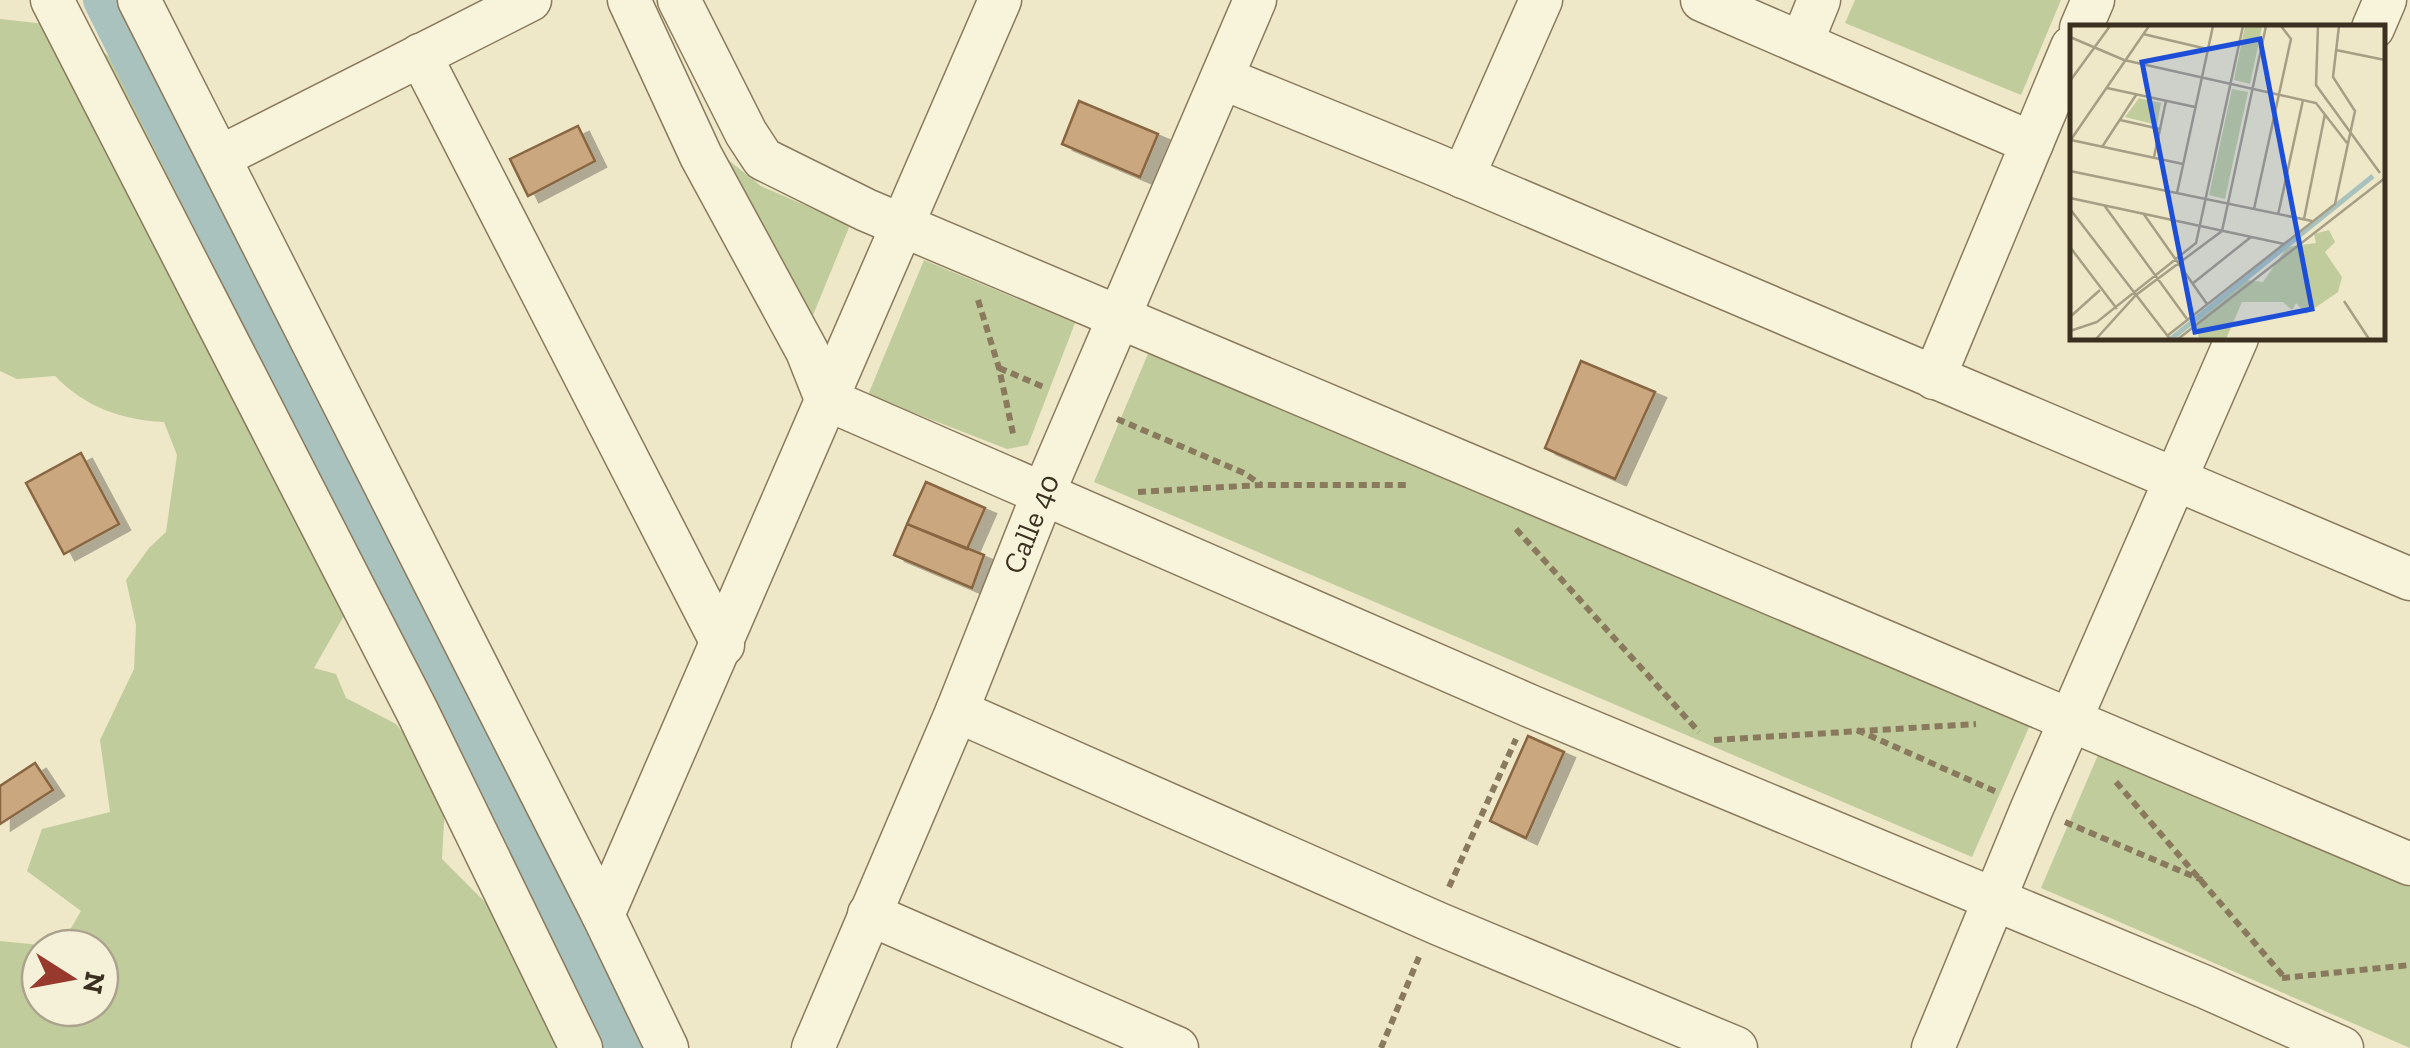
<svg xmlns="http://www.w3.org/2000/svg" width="2410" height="1048" viewBox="0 0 2410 1048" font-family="'Zilla Slab',serif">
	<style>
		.green { fill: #c1cc9c; fill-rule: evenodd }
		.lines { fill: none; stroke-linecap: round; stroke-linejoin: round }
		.canal { stroke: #a9c2bd; stroke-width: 38 }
		.building { fill: #cba77f; stroke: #896643; stroke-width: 2.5; filter: url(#shadow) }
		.minor-casing { stroke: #8a7a5d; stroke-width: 45 }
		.path { stroke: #8a7a5d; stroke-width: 6; stroke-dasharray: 8 5; stroke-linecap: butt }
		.minor { stroke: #f8f3db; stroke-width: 42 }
		.labels { text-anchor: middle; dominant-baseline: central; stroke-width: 10; stroke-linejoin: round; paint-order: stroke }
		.street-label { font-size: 30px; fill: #3b3020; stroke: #f5f0d8 }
		.inset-river { fill: none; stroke: #a9c2bd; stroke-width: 5 }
		.inset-road { fill: none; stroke: #a69e85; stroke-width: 2.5 }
		.view { fill: #1d4ed8; fill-opacity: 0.15; stroke: #1d4ed8; stroke-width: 5 }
		.inset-edge { fill: none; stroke: #3b3020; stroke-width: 5 }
	</style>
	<defs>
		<filter id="shadow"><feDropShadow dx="11" dy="6" stdDeviation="0" flood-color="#0004"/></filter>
	</defs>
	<rect width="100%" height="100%" fill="#eee7c8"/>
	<path class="green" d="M1855 0H2061L2021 95 1845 23Z
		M0 19 73 27 113 60 142 101 174 170 202 200 183 227 208 260 236 269 365 533 343 529 357 593 314 668 336 674 346 698 396 724 446 787 442 859 495 912 518 929 576 936 573 1048H0V941L60 947 81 911 27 871 42 829 110 812 100 740 134 669 136 625 126 580 149 548 166 532 177 455 164 422C122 420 85 407 55 376L17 379 0 371ZM40 948H100V1008H40Z
		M727 159 761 186 850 225 813 315 805 312Z
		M924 260 1075 323 1028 445 1007 449 868 395Z
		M1150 349 2030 725 1972 857 1094 482Z
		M2098 755 2410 887V1048L2041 888Z"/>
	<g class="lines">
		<path class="canal" d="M102 0 623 1048"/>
	</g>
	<path class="building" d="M1079 101 1158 134 1140 177 1062 144Z
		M578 126 595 161 528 196 510 159Z
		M1581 361 1655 392 1615 479 1545 448Z
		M81 453 119 524 64 554 26 483Z
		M926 482 985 508 967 549 907 524Z
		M907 524 984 555 972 588 894 555Z
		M1528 736 1564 752 1526 838 1490 821Z
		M35 763 53 790 0 824V786Z"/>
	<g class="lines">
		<defs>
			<g id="minor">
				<path d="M52 0 417 711 581 1048"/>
				<path d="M139 0 603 915 667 1048"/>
				<path d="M629 0 701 156 807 351 826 399 1530 706 2205 987 2342 1048"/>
				<path d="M679 0 746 133 763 159 866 210 2410 864"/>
				<path d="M1702 0 2032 143"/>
				<path d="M2081 28 2093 0"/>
				<path d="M2373 28 2385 0"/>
				<path d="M1802 42 1819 0"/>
				<path d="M420 55 723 645"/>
				<path d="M1222 78 1431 163 2410 579"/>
				<path d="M220 157 530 0"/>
				<path d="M1463 177 1541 0"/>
				<path d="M1934 378 2072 47"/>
				<path d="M957 711 1439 924 1736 1048"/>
				<path d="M869 914 1177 1048"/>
				<path d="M603 915 1000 0"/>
				<path id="s1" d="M813 1048 957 711 1043 494 1255 0"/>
				<path d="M1933 1048 2032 808 2237 338"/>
			</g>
		</defs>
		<use href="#minor" class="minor-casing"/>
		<path class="path" d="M978 300 999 368 1014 438
			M999 368 1046 388
			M1117 419 1244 473 1260 484
			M1138 492 1261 485H1410
			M1516 529 1699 732
			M1857 730 1999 793
			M1714 740 1976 724
			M2116 782 2284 977
			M2065 822 2202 880
			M1449 887 1516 739
			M2282 978 2410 965
			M1381 1048 1419 957"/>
		<use href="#minor" class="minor"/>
	</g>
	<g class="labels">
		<g class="street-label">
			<text stroke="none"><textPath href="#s1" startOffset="568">Calle 40</textPath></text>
		</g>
	</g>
	<g transform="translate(2070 25)">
		<rect width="315" height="315" fill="#eee7c8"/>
		<path d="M175 1 192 2 180 59 164 55ZM162 64 178 67 155 174 139 170ZM69 73 91 78 87 100 55 92ZM259 205 265 217 255 227 272 252 268 267 236 289 226 278 222 285 213 277H172L156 314H129L126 298 143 280 177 255 193 257 217 222 246 218 244 209Z" fill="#c1cc9c"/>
		<path class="inset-river" d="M101 314 303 151"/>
		<path class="inset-road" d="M248 1 246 60 310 148M73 9 137 24M0 12 54 35 246 78 277 118M266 25 315 35M0 56 40 1M37 63 125 82M50 95 90 104M1 115 113 139M0 116 79 1M32 122 66 70M84 132 96 76M0 146 242 196M107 168 143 1M0 173 214 219M34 180 117 294M0 184 100 314M184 184 221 14 211 1M73 188 137 279M208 190 233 75M234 194 255 89M0 222 47 284M122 259 181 212M274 276 299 314M0 292 30 265M0 306 27 297 126 218 173 1M97 311 265 179 285 86 263 52 269 1M26 314 66 270 152 206 196 1M108 314 315 153"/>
		<path class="view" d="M190 14 242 284 125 307 72 37Z"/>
		<rect width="315" height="315" class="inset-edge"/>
	</g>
	<g transform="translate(70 978) rotate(101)"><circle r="48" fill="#f5f0d8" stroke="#aba38e" stroke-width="2.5"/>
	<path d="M0-8L18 38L0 25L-18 38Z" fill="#98392e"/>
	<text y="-15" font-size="28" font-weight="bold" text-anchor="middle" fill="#3b3020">N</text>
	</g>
</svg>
